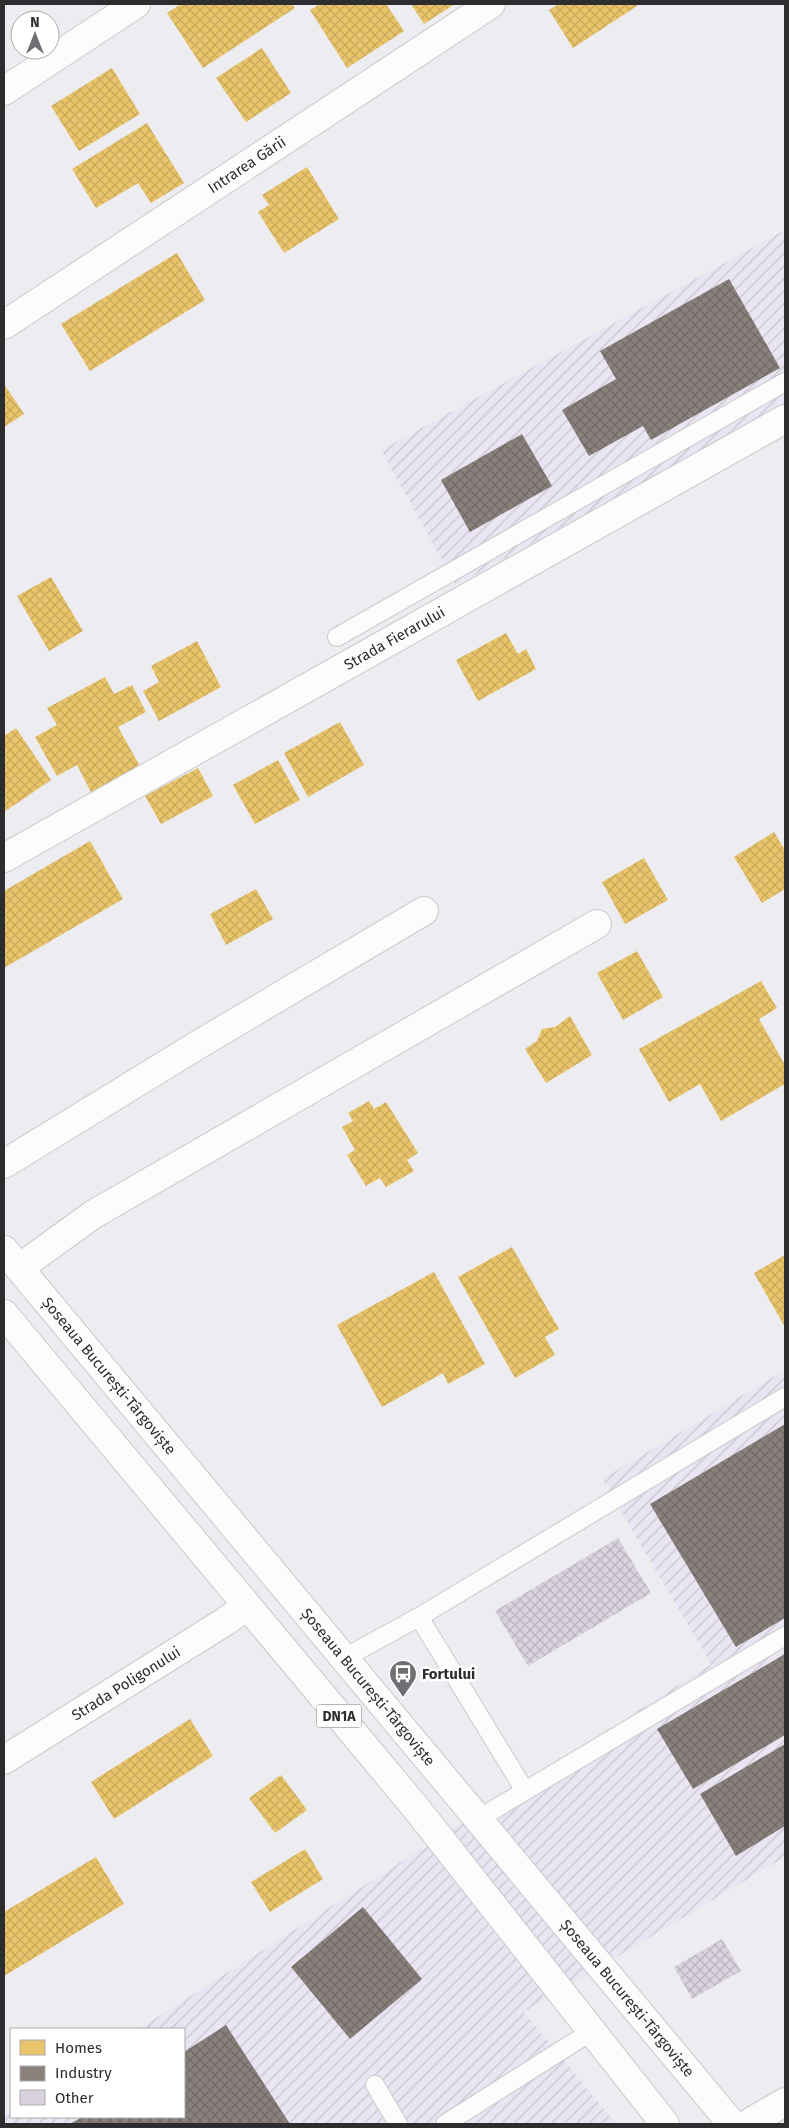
<svg xmlns="http://www.w3.org/2000/svg" width="789" height="2128" viewBox="0 0 789 2128" font-family="'Fira Sans',sans-serif">
	<style>
		.industrial { fill: url(#industrial-furrows) }
		.homes { fill: url(#homes-cross-hatch) }
		.industry { fill: url(#industry-cross-hatch) }
		.building { fill: url(#building-cross-hatch) }
		.lines { fill: none; stroke-linecap: round; stroke-linejoin: round }
		.lane-casing { stroke: #c9c9cc; stroke-width: 20 }
		.street-casing { stroke: #c9c9cc; stroke-width: 30 }
		.primary-casing { stroke: #c9c9cc; stroke-width: 30 }
		.lane { stroke: #fcfcfd; stroke-width: 18 }
		.street { stroke: #fcfcfd; stroke-width: 28 }
		.primary { stroke: #fcfcfd; stroke-width: 28 }
		.labels { text-anchor: middle; dominant-baseline: central; stroke-width: 5; stroke-linejoin: round; paint-order: stroke }
		.shield { fill: #fff; stroke: #6c6c6e; stroke-width: 1 }
		.shield-label { font-size: 14px; font-weight: bold; fill: #2d2d30 }
		.street-label { font-size: 15px; fill: #2d2d30; stroke: #fff }
		.poi-label { font-size: 15px; font-weight: bold; fill: #2d2d30; stroke: #fff; text-anchor: start }
	</style>
	<defs>
		<pattern id="industrial-furrows" width="10" height="10" patternUnits="userSpaceOnUse" patternTransform="scale(1.25)"><rect width="10" height="10" fill="#e9e5f2"/><path d="M-1 1l2-2M0 10L10 0M9 11l2-2" fill="none" stroke="#c8c5d0"/></pattern>
		<pattern id="homes-cross-hatch" width="8" height="8" patternUnits="userSpaceOnUse" patternTransform="scale(1.25)"><rect width="8" height="8" fill="#e9c46a"/><path d="M0 0l8 8M0 8l8-8" fill="none" stroke="#c8a95c"/></pattern>
		<pattern id="industry-cross-hatch" width="8" height="8" patternUnits="userSpaceOnUse" patternTransform="scale(1.25)"><rect width="8" height="8" fill="#8a817c"/><path d="M0 0l8 8M0 8l8-8" fill="none" stroke="#716a66"/></pattern>
		<pattern id="building-cross-hatch" width="8" height="8" patternUnits="userSpaceOnUse" patternTransform="scale(1.25)"><rect width="8" height="8" fill="#dad3df"/><path d="M0 0l8 8M0 8l8-8" fill="none" stroke="#bbb5c0"/></pattern>
	</defs>
	<rect width="100%" height="100%" fill="#ededf1"/>
	<path class="industrial" d="M785 230V405L456 585 381 450Z
		M785 1370V1857L524 2012 616 2124H4V2116L11 2111V2117H184V2029H139L711 1664 602 1479Z"/>
	<path class="homes" d="M181 4H292L295 8 203 68 167 13Z
		M320 4H386L404 31 347 68 310 10Z
		M411 4H455L424 24Z
		M559 4H636L637 6 573 48 549 10Z
		M262 48 291 93 246 122 216 78Z
		M112 68 140 114 79 151 51 106Z
		M147 123 184 183 151 203 138 183 96 208 72 169Z
		M307 167 339 219 284 253 258 212 269 205 262 195Z
		M177 253 205 300 90 371 61 324Z
		M4 384 24 414 4 427Z
		M51 577 83 631 49 651 17 596Z
		M506 633 518 654 526 649 536 669 478 701 456 660Z
		M197 641 221 687 159 721 143 691 159 682 151 666Z
		M105 677 114 694 132 685 146 712 118 727 141 768 92 794 77 765 57 776 35 737 57 725 47 708Z
		M340 722 364 765 308 797 284 753Z
		M16 728 51 780 4 812V736Z
		M278 760 300 800 255 824 233 785Z
		M198 768 213 796 161 824 145 796Z
		M774 832 785 850V889L762 903 734 857Z
		M90 841 123 899 4 968V891Z
		M644 858 668 900 625 924 602 882Z
		M256 889 273 919 226 945 210 914Z
		M637 951 663 997 623 1020 597 973Z
		M761 981 777 1008 759 1019 785 1065V1084L721 1121 700 1084 669 1102 639 1049Z
		M570 1016 592 1055 546 1083 525 1049 537 1041 542 1029 555 1027Z
		M369 1101 374 1109 386 1102 418 1153 407 1160 414 1171 386 1187 380 1178 366 1186 347 1155 355 1150 342 1127 353 1121 348 1113Z
		M512 1247 559 1329 545 1337 555 1355 515 1378 458 1277Z
		M785 1255V1327L754 1273Z
		M434 1272 485 1364 448 1384 443 1373 382 1407 337 1325Z
		M190 1719 213 1756 114 1819 91 1782Z
		M281 1775 307 1810 275 1833 249 1798Z
		M305 1849 323 1879 270 1912 251 1882Z
		M96 1857 124 1904 4 1976V1912Z"/>
	<path class="industry" d="M729 279 780 368 651 440 643 426 589 456 562 410 616 379 600 351Z
		M522 434 552 486 470 532 441 480Z
		M785 1424V1618L736 1647 650 1504Z
		M785 1654V1735L693 1789 657 1729Z
		M785 1744V1826L736 1856 700 1794Z
		M363 1907 422 1979 350 2039 291 1967Z
		M226 2025 290 2124H70L82 2117H184V2052Z"/>
	<path class="building" d="M618 1538 651 1593 528 1666 495 1611Z
		M722 1939 741 1971 692 1999 674 1967Z"/>
	<g class="lines">
		<defs>
			<path id="lane" d="M337 637 785 382
				M419 1617 525 1791
				M344 1658 419 1617 785 1397
				M478 1819 785 1636
				M375 2085 398 2124
				M445 2124 592 2031"/>
			<g id="street">
				<path d="M4 91 136 4"/>
				<path id="s1" d="M4 325 491 4"/>
				<path id="s2" d="M4 858 785 419"/>
				<path d="M4 1164 201 1043 424 911"/>
				<path d="M19 1268 94 1214 597 924"/>
				<path id="s3" d="M4 1760 226 1621 247 1606"/>
				<path d="M747 2124 785 2102"/>
			</g>
			<g id="primary">
				<path id="s4" d="M4 1250 732 2124"/>
				<path d="M4 1314 416 1808 665 2124"/>
			</g>
		</defs>
		<use href="#lane" class="lane-casing"/>
		<use href="#street" class="street-casing"/>
		<use href="#primary" class="primary-casing"/>
		<use href="#lane" class="lane"/>
		<use href="#street" class="street"/>
		<use href="#primary" class="primary"/>
	</g>
	<defs>
		<symbol id="bus-pin" viewBox="-11 -11 22 30"><path d="M0 17L-7.5 6A9.5 9.5 0 1 1 7.5 6Z" fill="#707074" stroke="#fff"/><path d="M-5-6H5V4H4V6H2V4H-2V6H-4V4H-5ZM-3.5-4V0h7V-4ZM-3.5 1.2v1.5H-2V1.2ZM2 1.2v1.5H3.5V1.2Z" fill="#fff"/></symbol>
	</defs>
	<g fill-rule="evenodd">
		<use href="#bus-pin" x="387" y="1658" width="32" height="43"/>
	</g>
	<g class="labels">
		<rect class="shield" x="316.5" y="1704.5" width="45" height="23" rx="4"/>
		<g class="shield-label">
			<text x="339" y="1716">DN1A</text>
		</g>
		<g class="street-label">
			<text stroke="none"><textPath href="#s1" startOffset="291">Intrarea Gării</textPath></text>
			<text stroke="none"><textPath href="#s2" startOffset="448">Strada Fierarului</textPath></text>
			<text stroke="none"><textPath href="#s4" startOffset="164">Șoseaua București-Târgoviște</textPath></text>
			<text stroke="none"><textPath href="#s3" startOffset="144">Strada Poligonului</textPath></text>
			<text stroke="none"><textPath href="#s4" startOffset="569">Șoseaua București-Târgoviște</textPath></text>
			<text stroke="none"><textPath href="#s4" startOffset="974">Șoseaua București-Târgoviște</textPath></text>
		</g>
		<g class="poi-label">
			<text x="422" y="1674">Fortului</text>
		</g>
	</g>
	<rect width="789" height="2128" fill="none" stroke="#2d2d30" stroke-width="10"/>
	<rect x="10" y="2028" width="175" height="90" fill="#ffffff" stroke="#ababac"/>
	<rect x="20" y="2040" width="25" height="15" fill="#e9c46a" stroke="#ababac"/>
	<text x="55" y="2053" font-size="15" fill="#2d2d30">Homes</text>
	<rect x="20" y="2066" width="25" height="15" fill="#8a817c" stroke="#ababac"/>
	<text x="55" y="2078" font-size="15" fill="#2d2d30">Industry</text>
	<rect x="20" y="2090" width="25" height="15" fill="#dad3df" stroke="#ababac"/>
	<text x="55" y="2103" font-size="15" fill="#2d2d30">Other</text>
	<g transform="translate(35 35)"><circle r="24" fill="#ffffff" stroke="#ababac"/>
	<path d="M0-4L9 19L0 12L-9 19Z" fill="#707074"/>
	<text y="-8" font-size="14" font-weight="bold" text-anchor="middle" fill="#2d2d30">N</text>
	</g>
</svg>
